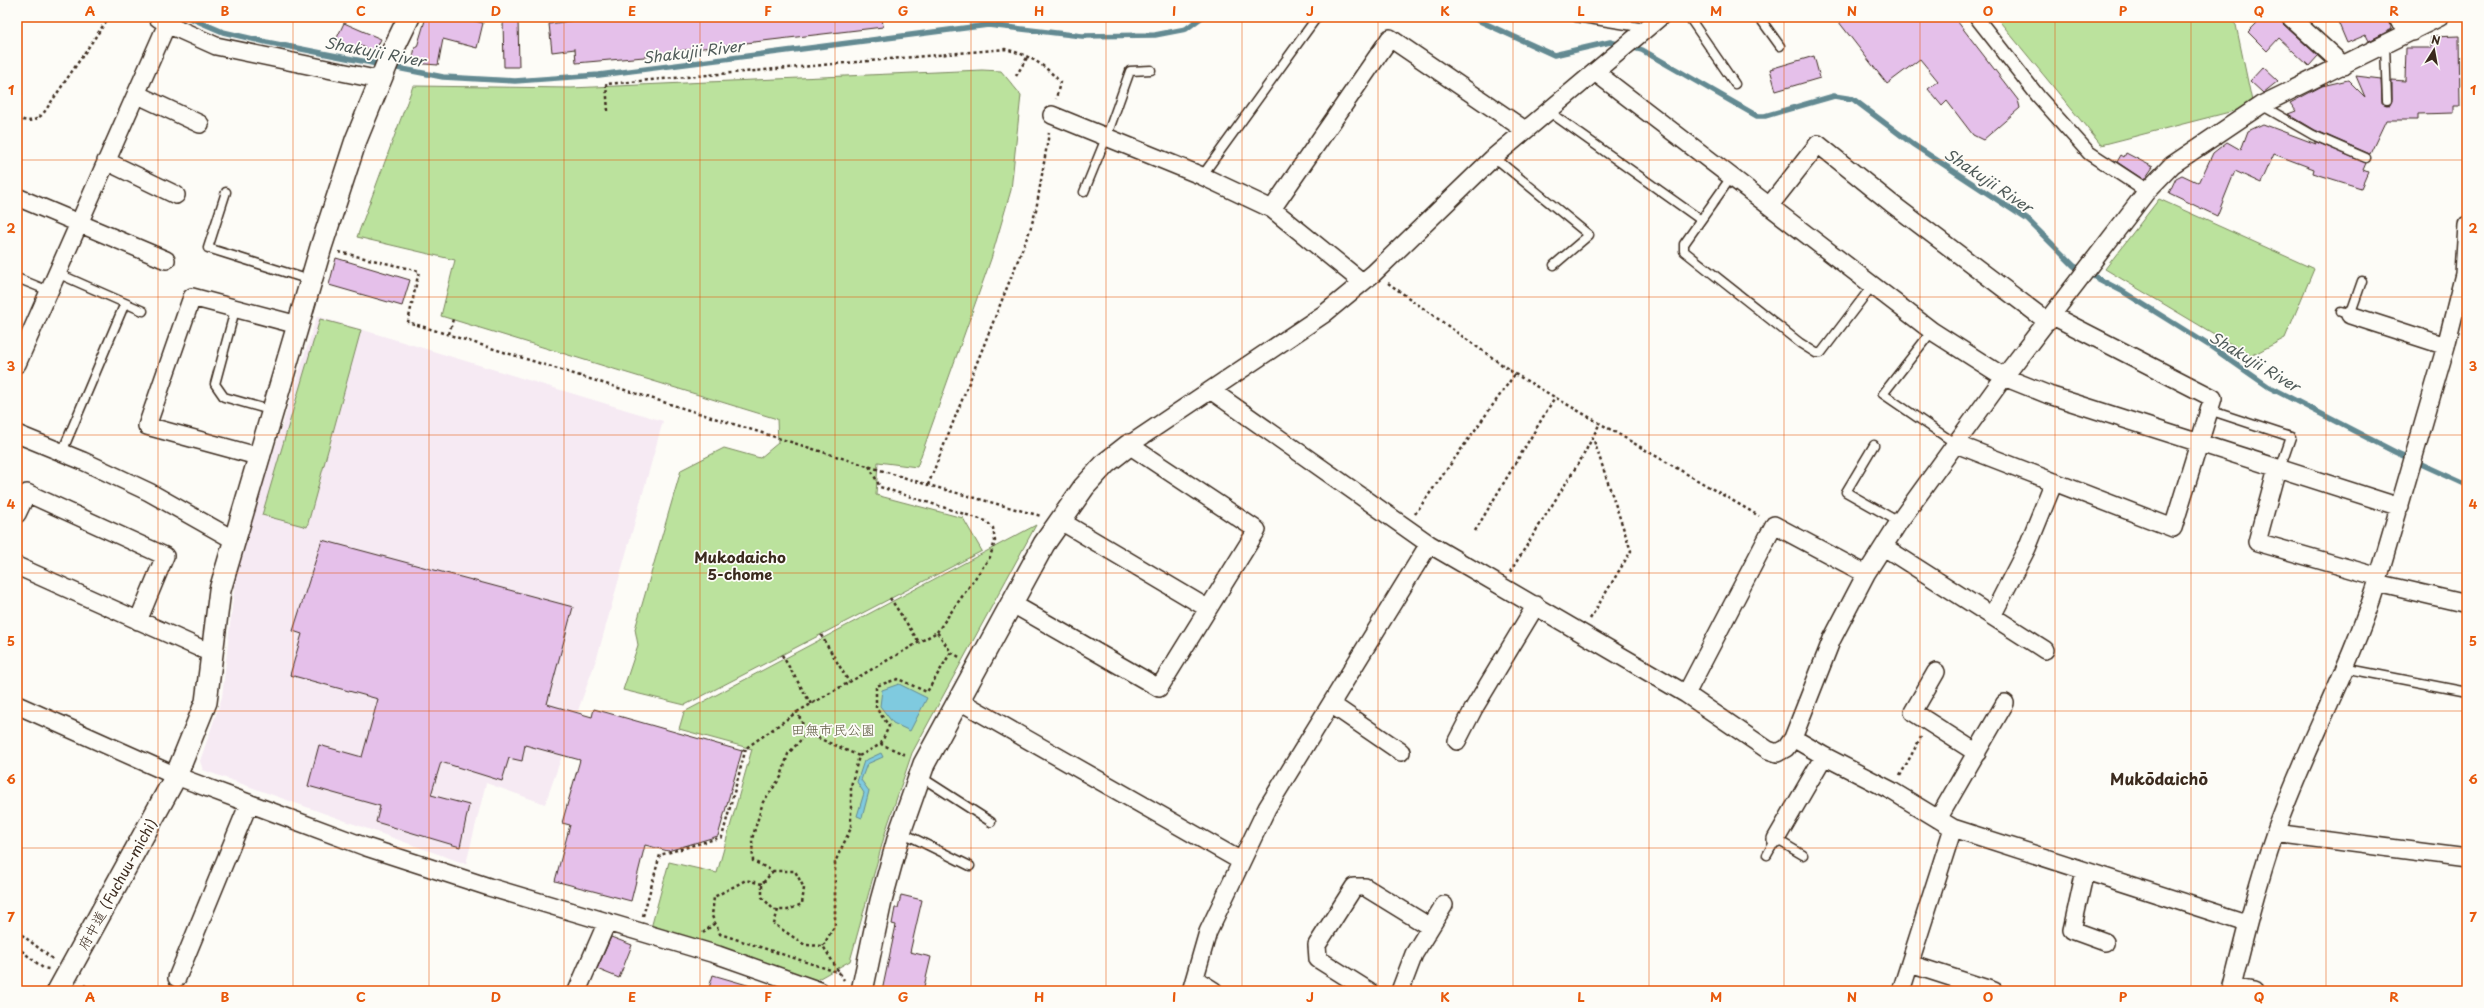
<svg xmlns="http://www.w3.org/2000/svg" width="2484" height="1008" viewBox="0 0 2484 1008" font-family="'Playpen Sans','Klee One',sans-serif">
	<style>
		.built { fill: #f6eaf3 }
		.green { fill: #bbe29d; stroke: #7b865e }
		.water { fill: #7fcadf; stroke: #648a92 }
		.lines { fill: none; stroke-linecap: round; stroke-linejoin: round }
		.stream { stroke: #648a92; stroke-width: 5.5 }
		.building { fill: #e5c0ea; stroke: #3b2a1e }
		.service-casing { stroke: #3b2a1e; stroke-width: 11 }
		.pedestrian-casing { stroke: #3b2a1e; stroke-width: 16 }
		.minor-casing { stroke: #3b2a1e; stroke-width: 20 }
		.tertiary-casing { stroke: #3b2a1e; stroke-width: 24 }
		.path { stroke: #3b2a1e; stroke-width: 2.5; stroke-dasharray: 3 3; stroke-linecap: butt }
		.service { stroke: #fdfcf7; stroke-width: 8 }
		.pedestrian { stroke: #fdfcf7; stroke-width: 13 }
		.minor { stroke: #fdfcf7; stroke-width: 17 }
		.tertiary { stroke: #fdfcf7; stroke-width: 21 }
		.grid { fill: none; stroke: #e8590c; stroke-width: 1; stroke-opacity: 0.55 }
		.labels { text-anchor: middle; dominant-baseline: central; stroke-width: 3.5; stroke-linejoin: round; paint-order: stroke }
		.park-label { font-size: 14px; fill: #5b583e; stroke: #fdfcf7 }
		.street-label { font-size: 14px; fill: #3b2a1e; stroke: #fdfcf7 }
		.water-label { font-size: 15px; font-style: italic; fill: #4f5a58; stroke: #fdfcf7 }
		.neighbourhood-label { font-size: 15px; font-weight: bold; fill: #3b2a1e; stroke: #fdfcf7 }
		.quarter-label { font-size: 16px; font-weight: bold; fill: #3b2a1e; stroke: #fdfcf7 }
		.neatline { fill: none; stroke: #e8590c; stroke-width: 1.5 }
		.grid-label { font-size: 13px; text-anchor: middle; font-weight: bold; fill: #e8590c }
	</style>
	<rect width="100%" height="100%" fill="#fdfcf7"/>
	<filter id="ink" filterUnits="userSpaceOnUse"><feTurbulence type="fractalNoise" baseFrequency=".025" numOctaves="2"/><feDisplacementMap in="SourceGraphic" scale="8" xChannelSelector="R" yChannelSelector="G"/><feConvolveMatrix kernelMatrix="1 2 1 2 8 2 1 2 1" color-interpolation-filters="sRGB"/></filter>
	<g filter="url(#ink)">
		<path class="built" d="M317 316 663 421 598 654 545 804 486 783 466 864 203 770 200 761 222 697 236 571Z"/>
		<path class="green" d="M1996 17H2228L2236 25 2253 106 2101 145Z
			M982 70 1001 71 1021 95 1011 190 991 259 917 467 878 462 876 495 963 518 982 551 685 705 623 690 638 645 635 629 681 470 724 448 760 458 778 443 777 419 441 316 455 260 357 237 413 86 571 88Z
			M2159 199 2314 269 2285 338 2251 356 2105 269Z
			M320 319 361 330 307 527 262 515Z
			M1036 525 912 753 886 830 850 961 811 983 651 928 669 862 717 873 752 749 679 729 684 712Z"/>
		<path class="water" d="M899 684 927 698 910 731 893 723 880 706 882 690Z
			M881 753 883 757 867 764 861 780 869 791 862 818 857 816 864 793 857 782 864 761Z"/>
		<g class="lines">
			<path class="stream" d="M188 17 223 32 266 42 443 77 515 81 599 75 988 25 1082 36 1155 35 1186 29 1202 17
				M1471 17 1554 55 1610 42 1621 45
				M1630 47 1642 50 1757 116H1765L1834 96 1853 99 1914 145 2028 220 2074 266 2122 291 2210 346 2269 387 2395 452 2467 485"/>
		</g>
		<path class="building" d="M426 17H459L483 23 477 48 443 39 438 65 412 63 415 47H417Z
			M596 17H882L883 27 677 51 678 54 576 63 575 49 552 52 549 24Z
			M1835 17H1954L2018 100 2020 108 1983 140 1973 135 1947 101 1942 106 1928 89 1938 81 1920 59 1887 84Z
			M2263 17H2280L2283 24 2318 56 2309 66 2279 38 2267 51 2248 32Z
			M2336 17H2386L2392 29 2369 41 2366 35 2347 43Z
			M518 19 519 67H504L503 20Z
			M344 23 381 39 375 52 359 45 358 50 334 44Z
			M2459 36 2460 106H2454V113L2418 114V120H2386L2370 154 2315 130 2288 114 2296 111 2290 103 2322 86 2348 80 2365 97 2356 76 2381 79 2382 103 2390 105 2392 100V80L2405 81 2406 48H2431V37Z
			M1814 56 1820 78 1776 91 1770 69Z
			M2263 67 2278 81 2263 93 2250 81Z
			M2263 124 2316 144 2314 141 2366 163 2363 170 2368 172 2361 188 2313 173 2314 169 2274 154 2261 183 2235 171 2217 216 2169 193 2176 178 2182 175 2199 183 2213 153 2227 142 2241 150 2248 131Z
			M2126 153 2153 167 2144 180 2117 162 2121 155 2124 157Z
			M336 258 410 280 402 306 329 285Z
			M322 540 573 607 547 704 592 717 594 709 742 751 718 836 668 851 645 845 631 901 555 881 570 825 562 823 580 760 525 745 522 761 509 758 502 781 441 762 431 795 469 805 460 847 376 822 380 806 308 786 319 745 362 757 378 699 290 675 302 634 293 631Z
			M901 895 922 900 910 952 931 957 923 991H882L896 925 892 924 895 908H898Z
			M611 937 632 945 619 978 597 969Z
			M713 975 754 987V991H708Z"/>
		<g class="lines">
			<defs>
				<path id="service" d="M1576 17 1646 28
					M1689 17 1735 84
					M1759 17 1780 46
					M2385 45 2387 100
					M2261 105 2313 135 2366 158
					M1548 111 1701 220
					M1494 157 1589 235 1554 265
					M1202 176 1317 17
					M1732 176 1684 244V251L1800 343 1816 353H1821L1872 286
					M226 192 208 248 310 280
					M1084 192 1106 138 1130 71 1151 70
					M57 273 143 311
					M17 278 49 291
					M235 310 215 384 224 397 273 411
					M2341 312 2350 315 2362 281
					M1932 331 1883 394 1956 444
					M2209 410 2291 437 2280 469
					M1874 445 1846 492 1899 522
					M62 452 125 303
					M2344 668 2467 692
					M921 777 991 822
					M901 832 970 866
					M1767 855 1776 839 1803 855"/>
				<path id="pedestrian" d="M1976 17 2038 96 2089 153 2147 191"/>
				<path id="minor" d="M2290 17 2344 66
					M2396 17 2412 32
					M158 18 167 24 216 46 380 80
					M1595 72 1932 331 2004 377 2049 395 2400 507
					M136 94 200 124
					M1052 115 1202 176 1272 209 1362 282
					M106 161 176 195
					M17 197 166 260
					M1770 205 1818 144 1891 203 2048 322
					M1272 209 1390 38 1525 130
					M2350 315 2446 346
					M17 364 167 24
					M1212 391 1429 544 1686 694 1768 750 1777 753 1786 748 1793 738 1832 639 1866 574 1899 522 2004 377 2147 191 2172 165 2261 105 2440 17
					M17 434 83 461 149 492 236 541
					M1956 444 2173 528 2213 398 2053 316
					M261 457 147 426 192 297 298 325
					M2277 468 2257 542 2379 577
					M17 514 27 493 165 556 138 621
					M1059 520 1207 608
					M1884 547 2045 650
					M17 566 213 654
					M2377 583 2467 604
					M1011 603 1159 688 1257 530 1129 445 1324 314 1374 273 1494 157 1660 17
					M1992 616 2027 548 2053 484
					M1936 672 1913 712 1977 753
					M1686 694 1774 525 1866 574
					M958 700 1241 861
					M1331 704 1401 752
					M17 705 176 776 366 847 489 887 718 955 820 991
					M1793 738 1824 756 1892 791 1953 828 2247 923
					M1457 741 1474 708 1536 605
					M1938 819 2005 703
					M2275 833 2467 858
					M1776 839 1824 756
					M2085 871 2072 930 2105 942
					M1910 964 1994 991
					M177 978 249 803
					M1195 979 1214 991
					M2232 987 2254 991
					M577 991 607 922
					M1191 991 1208 932 1267 808 1429 544
					M1369 991 1318 959 1317 945 1354 887H1365L1430 927
					M1400 991 1414 954 1444 905
					M1901 991 1953 828
					M2231 991C2244 938 2257 885 2275 833 2305 748 2350 669 2377 583L2446 346 2464 274 2467 225"/>
				<path id="tertiary" d="M58 991 176 776 206 702 220 590 321 247 356 140 392 52 409 17
					M862 991 881 901 900 832 924 764 1044 544 1084 487 1106 463 1129 445"/>
			</defs>
			<use href="#service" class="service-casing"/>
			<use href="#pedestrian" class="pedestrian-casing"/>
			<use href="#minor" class="minor-casing"/>
			<use href="#tertiary" class="tertiary-casing"/>
			<path class="path" d="M1016 76 1028 56
				M608 111 606 84 1005 49C1029 55 1044 64 1060 82L1056 99
				M17 117C27 123 34 122 43 114L109 17
				M339 252 419 271 408 322 928 485 1041 516
				M1388 283 1515 374 1759 516
				M449 334 453 319
				M869 466 880 487 986 521 993 528 995 541 990 557 937 632
				M928 485 1030 230 1036 210 1049 133
				M1415 514 1515 374
				M1475 531 1555 397
				M1510 572 1583 456 1600 423
				M890 598 919 642
				M1590 619 1631 551 1593 438
				M821 635 849 682
				M782 655 811 704
				M797 712 937 632 951 652 961 658
				M881 744 889 726 876 708V686L898 679 927 692 951 652
				M742 751 797 712 807 733
				M1900 776 1921 737
				M773 871 762 884V897L774 910H788L802 904 804 888 795 871H773L753 861 752 839 763 802 781 777 788 754 807 733 859 756
				M762 884 746 880 714 897 712 916 720 934 840 973
				M778 910 774 924 805 945 823 946 844 980
				M643 916 660 855 722 837 746 748
				M17 931 54 960
				M703 933 715 923
				M823 946 835 925V862L851 828V786L859 756 881 744 906 755
				M17 947 43 968 49 969
				M84 985 91 991"/>
			<use href="#service" class="service"/>
			<use href="#pedestrian" class="pedestrian"/>
			<use href="#minor" class="minor"/>
			<use href="#tertiary" class="tertiary"/>
		</g>
	</g>
	<path class="grid" d="M158 17V991M293 17V991M429 17V991M564 17V991M700 17V991M835 17V991M971 17V991M1106 17V991M1242 17V991M1378 17V991M1513 17V991M1649 17V991M1784 17V991M1920 17V991M2055 17V991M2191 17V991M2326 17V991M17 160H2467M17 297H2467M17 435H2467M17 573H2467M17 711H2467M17 848H2467"/>
	<g class="labels">
		<g class="park-label">
			<text x="833" y="729">田無市民公園</text>
		</g>
		<g class="street-label">
			<text transform="translate(117 884) rotate(-61)">府中道 (Fuchuu-michi)</text>
		</g>
		<g class="water-label">
			<text transform="translate(375 51) rotate(11)">Shakujii River</text>
			<text transform="translate(693 51) rotate(-7)">Shakujii River</text>
			<text transform="translate(1989 180) rotate(34)">Shakujii River</text>
			<text transform="translate(2255 361) rotate(31)">Shakujii River</text>
		</g>
		<g class="neighbourhood-label">
			<text x="740" y="556">Mukodaicho<tspan x="740" dy="17">5-chome</tspan></text>
		</g>
		<g class="quarter-label">
			<text x="2159" y="778">Mukōdaichō</text>
		</g>
	</g>
	<rect width="2484" height="1008" fill="none" stroke="#fdfcf7" stroke-width="44"/>
	<g transform="translate(2434 50) rotate(11)" stroke="#fdfcf7" stroke-width="3" paint-order="stroke">
	<path d="M0-3L7 15L0 10L-7 15Z" fill="#3b2a1e"/>
	<text y="-6" font-size="11" font-weight="bold" text-anchor="middle" fill="#3b2a1e">N</text>
	</g>
	<rect x="22" y="22" width="2440" height="964" class="neatline"/>
	<g class="grid-label">
		<text x="90" y="16">A</text>
		<text x="225" y="16">B</text>
		<text x="361" y="16">C</text>
		<text x="496" y="16">D</text>
		<text x="632" y="16">E</text>
		<text x="768" y="16">F</text>
		<text x="903" y="16">G</text>
		<text x="1039" y="16">H</text>
		<text x="1174" y="16">I</text>
		<text x="1310" y="16">J</text>
		<text x="1445" y="16">K</text>
		<text x="1581" y="16">L</text>
		<text x="1716" y="16">M</text>
		<text x="1852" y="16">N</text>
		<text x="1988" y="16">O</text>
		<text x="2123" y="16">P</text>
		<text x="2259" y="16">Q</text>
		<text x="2394" y="16">R</text>
		<text x="11" y="95">1</text>
		<text x="2473" y="95">1</text>
		<text x="11" y="233">2</text>
		<text x="2473" y="233">2</text>
		<text x="11" y="371">3</text>
		<text x="2473" y="371">3</text>
		<text x="11" y="509">4</text>
		<text x="2473" y="509">4</text>
		<text x="11" y="646">5</text>
		<text x="2473" y="646">5</text>
		<text x="11" y="784">6</text>
		<text x="2473" y="784">6</text>
		<text x="11" y="922">7</text>
		<text x="2473" y="922">7</text>
		<text x="90" y="1002">A</text>
		<text x="225" y="1002">B</text>
		<text x="361" y="1002">C</text>
		<text x="496" y="1002">D</text>
		<text x="632" y="1002">E</text>
		<text x="768" y="1002">F</text>
		<text x="903" y="1002">G</text>
		<text x="1039" y="1002">H</text>
		<text x="1174" y="1002">I</text>
		<text x="1310" y="1002">J</text>
		<text x="1445" y="1002">K</text>
		<text x="1581" y="1002">L</text>
		<text x="1716" y="1002">M</text>
		<text x="1852" y="1002">N</text>
		<text x="1988" y="1002">O</text>
		<text x="2123" y="1002">P</text>
		<text x="2259" y="1002">Q</text>
		<text x="2394" y="1002">R</text>
	</g>
</svg>
